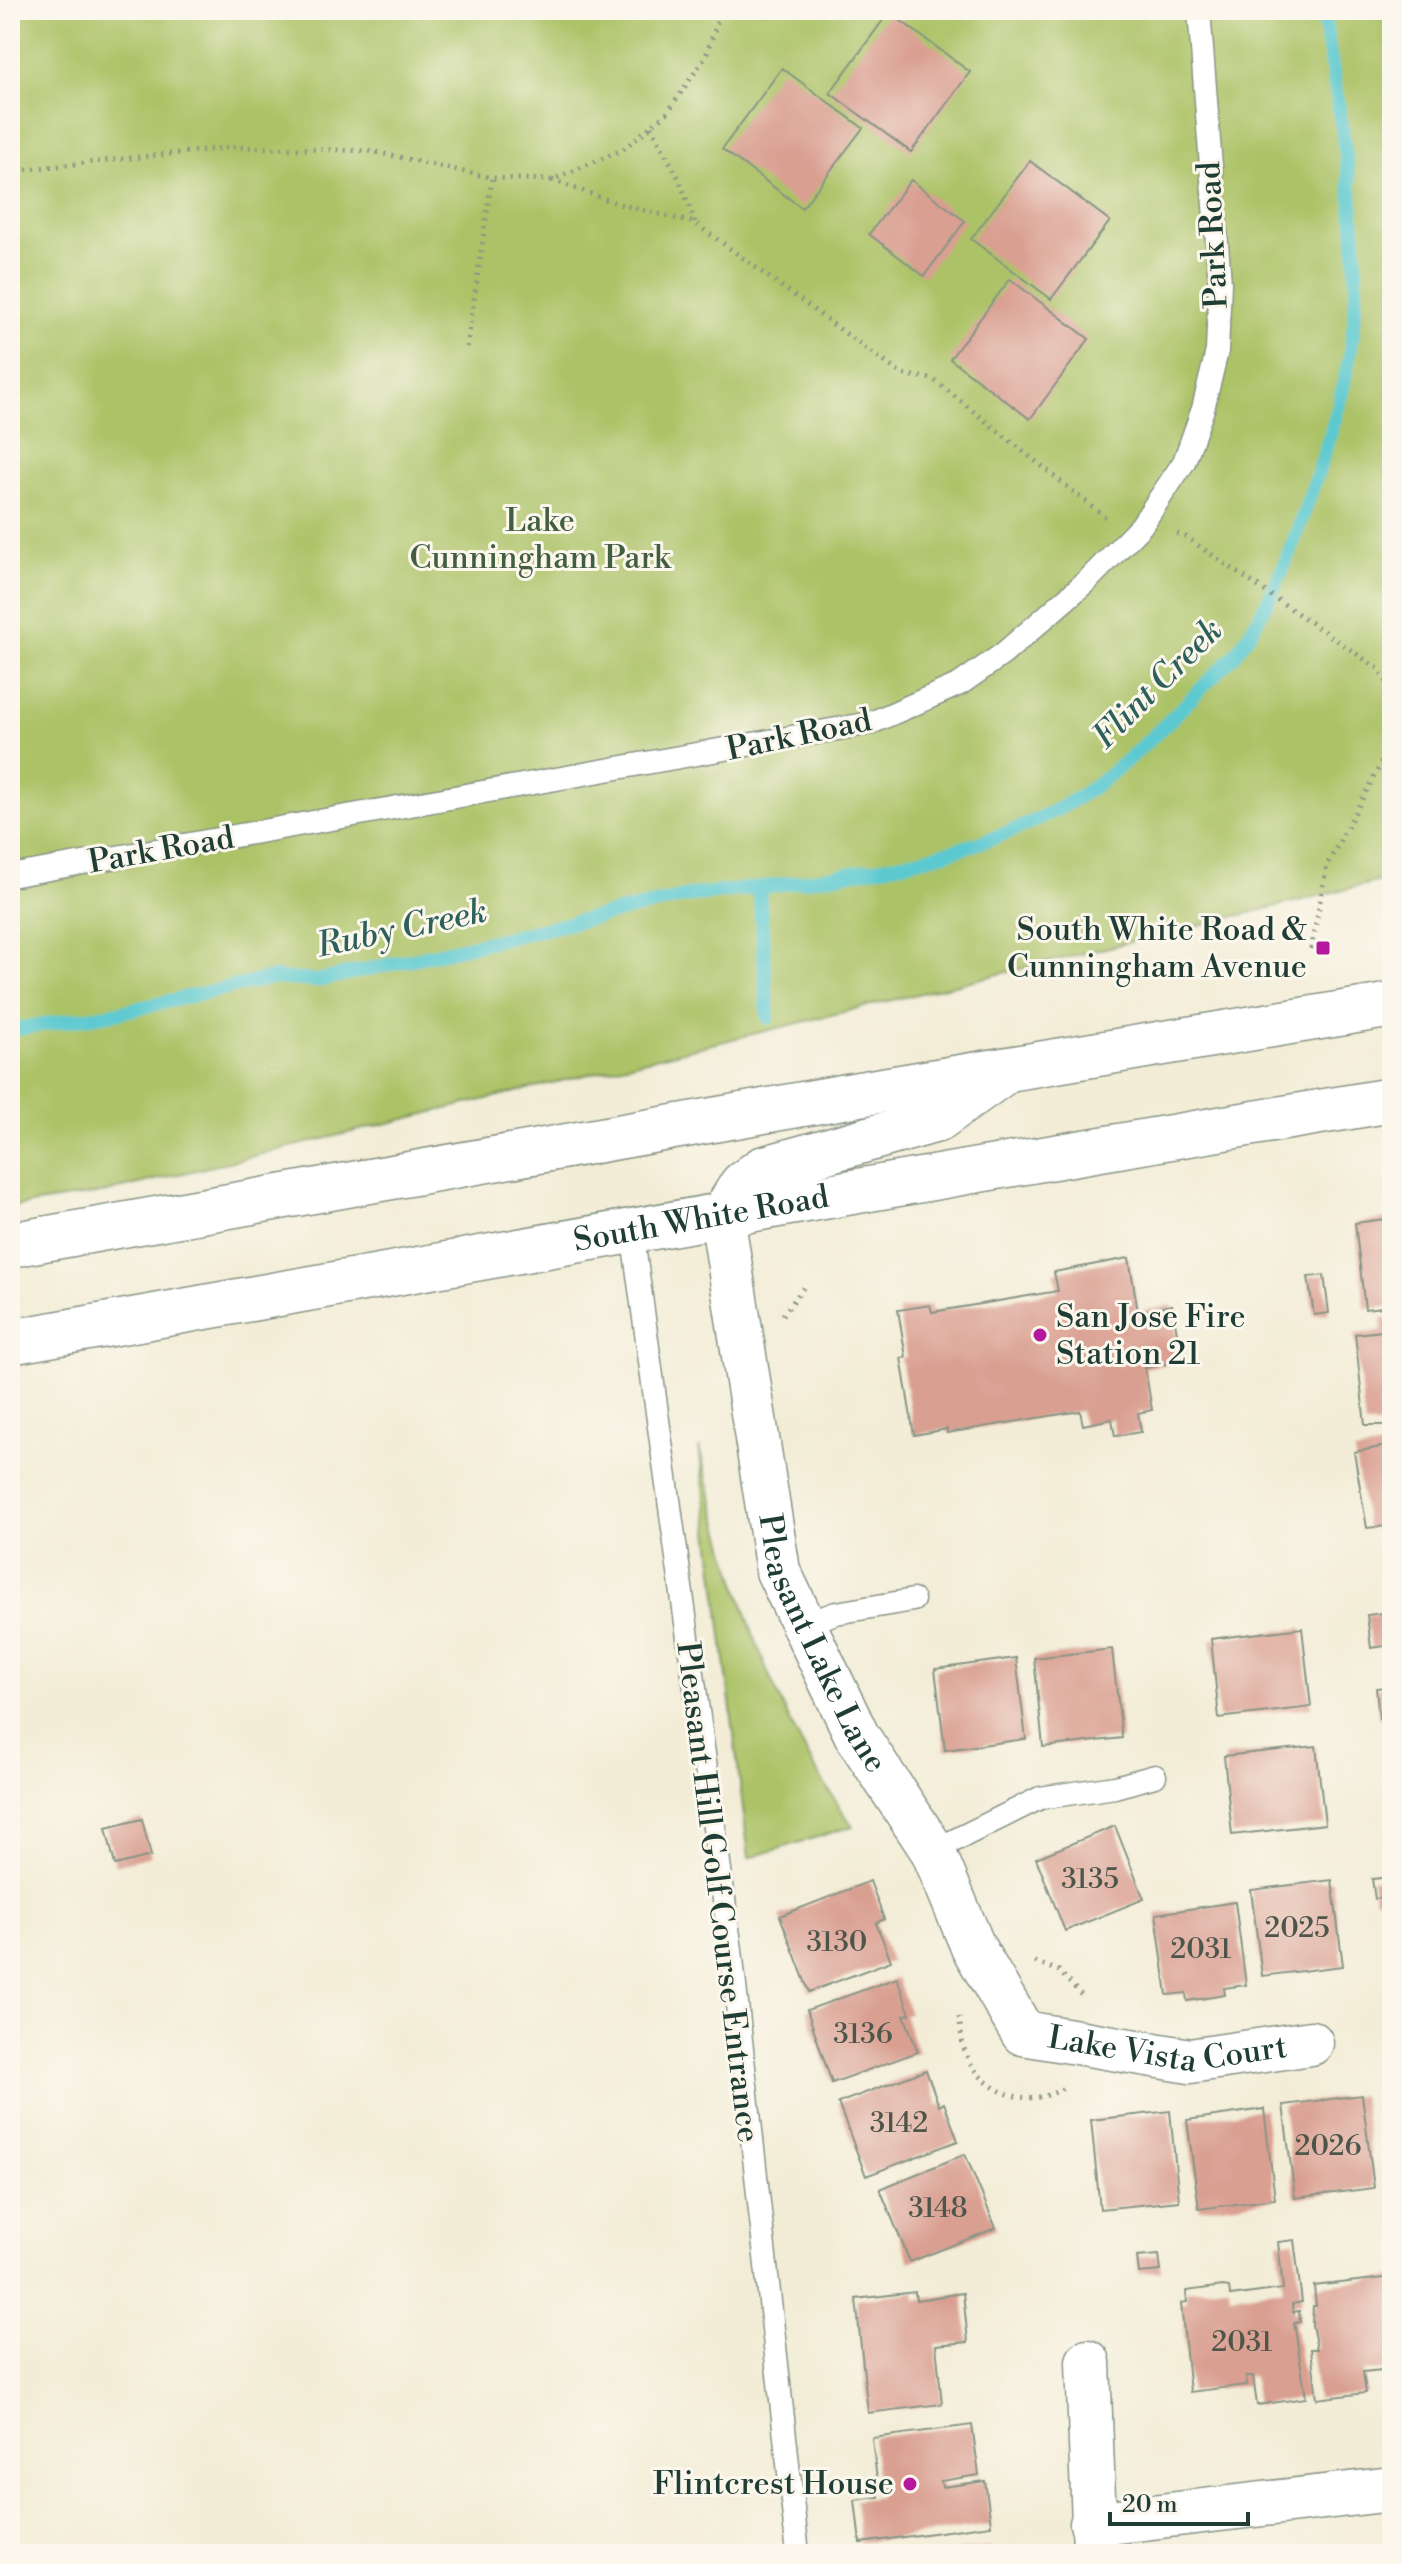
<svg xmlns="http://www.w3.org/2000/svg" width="1402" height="2564" viewBox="0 0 1402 2564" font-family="'Libre Bodoni',serif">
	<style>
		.green { fill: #acc266; stroke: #66804d; stroke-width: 2 }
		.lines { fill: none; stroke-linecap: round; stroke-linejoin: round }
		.stream { stroke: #5cc9d0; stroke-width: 14 }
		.building { fill: #d99f91 }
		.service-casing { stroke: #899586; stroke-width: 25 }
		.minor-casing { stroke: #899586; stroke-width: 47 }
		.secondary-casing { stroke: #899586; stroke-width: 47 }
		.path { stroke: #899586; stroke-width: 5; stroke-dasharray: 2 6; stroke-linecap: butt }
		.service { stroke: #fff; stroke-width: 22 }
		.minor { stroke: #fff; stroke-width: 44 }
		.secondary { stroke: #fff; stroke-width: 44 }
		.poi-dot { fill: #b5179e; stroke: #fbf7ec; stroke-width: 3 }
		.labels { text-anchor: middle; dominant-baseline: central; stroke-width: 6; stroke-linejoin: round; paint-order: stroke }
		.number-label { font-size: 28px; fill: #4e564b }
		.street-label { font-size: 32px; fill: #1f3d34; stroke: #fbf7ec }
		.park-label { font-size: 32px; fill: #425e40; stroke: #fbf7ec }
		.poi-label { font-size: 32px; fill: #1f3d34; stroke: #fbf7ec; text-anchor: end }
		.water-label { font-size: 34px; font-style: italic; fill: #2e605b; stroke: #fbf7ec }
	</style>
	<rect width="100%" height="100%" fill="#fbf7ec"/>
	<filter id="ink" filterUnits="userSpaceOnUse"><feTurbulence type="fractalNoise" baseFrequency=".0125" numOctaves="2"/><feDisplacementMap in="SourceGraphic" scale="16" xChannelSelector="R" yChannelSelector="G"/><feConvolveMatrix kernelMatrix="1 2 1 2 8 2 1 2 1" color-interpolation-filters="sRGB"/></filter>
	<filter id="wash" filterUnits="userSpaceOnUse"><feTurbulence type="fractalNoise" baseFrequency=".006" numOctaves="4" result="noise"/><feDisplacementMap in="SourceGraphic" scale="32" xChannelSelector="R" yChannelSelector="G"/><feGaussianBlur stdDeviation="1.8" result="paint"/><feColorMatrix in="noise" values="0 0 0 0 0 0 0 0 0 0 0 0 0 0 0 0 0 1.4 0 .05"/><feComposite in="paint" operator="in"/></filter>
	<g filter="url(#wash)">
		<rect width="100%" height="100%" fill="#f3edd7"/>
		<path class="green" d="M10 10H1392V878L102 1193 10 1207Z
			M699 1447C732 1581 770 1714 853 1826L749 1858Z"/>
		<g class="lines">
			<path class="stream" d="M768 1018 759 888C876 868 1001 856 1100 782 1146 748 1192 696 1234 656 1269 609 1290 554 1309 498 1329 441 1348 384 1354 323 1364 224 1337 108 1323 10
				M10 1030 121 1012 272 978 317 981 693 895 759 888"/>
		</g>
		<g id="blocks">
			<path class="building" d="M889 12 970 72 911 152 830 93Z
				M782 68 863 128 802 208 722 149Z
				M1030 161 1110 221 1051 299 971 239Z
				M911 180 965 221 924 276 869 234Z
				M1010 279 1089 339 1030 419 950 359Z
				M1392 1218V1306L1365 1309 1355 1223Z
				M1129 1258 1138 1312 1172 1305 1182 1361 1145 1368 1152 1410 1138 1413 1141 1432 1115 1436 1112 1419 1083 1425 1080 1411 947 1433V1429L914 1435 901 1358 906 1357 898 1310 930 1305 932 1312 1058 1291 1054 1272Z
				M1324 1275 1329 1313 1314 1315 1308 1277Z
				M1392 1317V1421H1388L1389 1425H1365L1355 1334 1382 1331 1381 1318Z
				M1392 1445V1531L1388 1532 1387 1526 1367 1528 1354 1452Z
				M1392 1568V1598H1390L1386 1569Z
				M1392 1612V1645L1371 1648 1367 1615Z
				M1302 1628 1311 1707 1219 1718 1211 1639Z
				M1112 1649 1122 1738 1043 1747 1034 1658Z
				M1016 1658 1026 1739 945 1750 935 1669Z
				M1392 1686V1718L1379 1719 1376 1688Z
				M1316 1746 1325 1824 1232 1835 1224 1756Z
				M142 1819 151 1856 115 1865 106 1828Z
				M1115 1826 1144 1899 1065 1931 1036 1858Z
				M1392 1877V1897L1375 1899 1372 1879Z
				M1332 1880 1343 1966 1262 1976 1251 1890Z
				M870 1881 884 1919 876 1923 891 1961 809 1992 780 1916Z
				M1235 1902 1246 1985 1224 1988 1225 1995 1187 2001 1186 1993 1167 1995 1156 1914Z
				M897 1978 910 2014 904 2015 918 2052 832 2083 807 2010Z
				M926 2070 939 2106 944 2103 958 2141 866 2176 838 2103Z
				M1362 2095 1374 2188 1295 2198 1283 2105Z
				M1264 2109 1275 2199 1199 2209 1187 2120Z
				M1170 2111 1179 2201 1100 2209 1091 2120Z
				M965 2154 996 2228 910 2262 880 2189Z
				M1294 2240 1302 2302 1292 2304 1293 2312 1299 2311 1300 2321 1294 2322 1306 2398 1257 2405 1253 2376H1246L1247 2385 1190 2392 1181 2303 1187 2302 1186 2291 1223 2286 1229 2287 1230 2296 1283 2289 1278 2242Z
				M1159 2255 1161 2271 1139 2273 1137 2257Z
				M1392 2277V2369L1363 2372 1366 2393 1317 2399 1311 2349H1317L1312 2325 1313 2306H1316L1314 2286Z
				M915 2292 916 2300 963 2293 968 2342 936 2345 942 2404 868 2413 856 2299Z
				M972 2425 979 2475 941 2481 942 2487 985 2481 991 2525 860 2543 855 2500 879 2497 872 2438Z
				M990 2548 991 2554H949V2552Z"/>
		</g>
	</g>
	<g filter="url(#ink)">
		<use href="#blocks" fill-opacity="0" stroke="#899586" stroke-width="2"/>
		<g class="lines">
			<defs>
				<path id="service" d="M10 876 871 723 960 684 1003 654 1088 580 1141 526 1184 462 1203 409 1217 351 1220 283 1199 10
					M632 1231 731 1950 798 2554
					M804 1624 836 1613 913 1600
					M933 1851 1040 1798 1115 1787 1155 1776"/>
				<g id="minor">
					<path id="s1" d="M722 1216 778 1571 857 1736 933 1851 973 1947 1023 2033 1190 2061 1311 2043"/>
					<path d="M1088 2362 1095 2551"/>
					<path d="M1092 2524 1392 2489"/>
				</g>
				<g id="secondary">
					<path d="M722 1216 742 1184 762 1169 937 1120 1000 1075"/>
					<path d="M10 1245 859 1094 1392 1005"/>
					<path id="s2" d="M10 1342C470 1260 931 1176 1392 1100"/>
				</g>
			</defs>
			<use href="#service" class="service-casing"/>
			<use href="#minor" class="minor-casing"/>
			<use href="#secondary" class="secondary-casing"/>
			<path class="path" d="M651 126 679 179 695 222
				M10 171 234 147 371 151 492 178 552 180 622 150 667 113 706 56 721 10
				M552 180 622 205 695 223 901 374 933 379 1105 517
				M467 347 492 178
				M1177 534 1186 537 1377 668 1392 689
				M1311 949 1327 865 1392 743
				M783 1315 806 1284
				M1035 1962 1059 1971 1084 1998
				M959 2017C961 2027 961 2039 964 2048 977 2091 1027 2112 1065 2087"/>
			<use href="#service" class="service"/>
			<use href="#minor" class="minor"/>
			<use href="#secondary" class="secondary"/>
		</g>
	</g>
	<g class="poi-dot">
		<rect x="1315" y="940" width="16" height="16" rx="4"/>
		<circle cx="1040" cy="1335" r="8"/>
		<circle cx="910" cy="2484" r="8"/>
	</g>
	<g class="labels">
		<g class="number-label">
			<text x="1090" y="1879">3135</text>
			<text x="1297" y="1928">2025</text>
			<text x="837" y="1942">3130</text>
			<text x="1201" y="1949">2031</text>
			<text x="863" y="2034">3136</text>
			<text x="899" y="2123">3142</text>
			<text x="1328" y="2146">2026</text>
			<text x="938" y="2208">3148</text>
			<text x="1242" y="2342">2031</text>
		</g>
		<g class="street-label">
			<text transform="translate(1213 235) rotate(-93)">Park Road</text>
			<text transform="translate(799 735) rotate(-12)">Park Road</text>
			<text transform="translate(161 850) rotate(-10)">Park Road</text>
			<text stroke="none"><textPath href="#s2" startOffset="702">South White Road</textPath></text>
			<text stroke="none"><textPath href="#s1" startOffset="442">Pleasant Lake Lane</textPath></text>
			<text transform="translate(718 1892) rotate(83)">Pleasant Hill Golf Course Entrance</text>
			<text stroke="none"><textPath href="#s1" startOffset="1030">Lake Vista Court</textPath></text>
		</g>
		<g class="park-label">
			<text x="540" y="521">Lake<tspan x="540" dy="37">Cunningham Park</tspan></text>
		</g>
		<g class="poi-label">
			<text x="1307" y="930">South White Road &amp;<tspan x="1307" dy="37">Cunningham Avenue</tspan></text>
			<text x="1056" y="1317" text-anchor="start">San Jose Fire<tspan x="1056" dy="37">Station 21</tspan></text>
			<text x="894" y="2484">Flintcrest House</text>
		</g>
		<g class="water-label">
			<text transform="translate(1158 684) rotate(-45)">Flint Creek</text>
			<text transform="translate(402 929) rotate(-12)">Ruby Creek</text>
		</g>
	</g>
	<rect width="1402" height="2564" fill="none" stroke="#fbf7ec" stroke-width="40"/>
	<path d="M1110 2512v12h138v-12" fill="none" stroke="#1f3d34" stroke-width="4"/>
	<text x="1122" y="2512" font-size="24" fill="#1f3d34" stroke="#fbf7ec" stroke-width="6" paint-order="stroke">20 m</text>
</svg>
